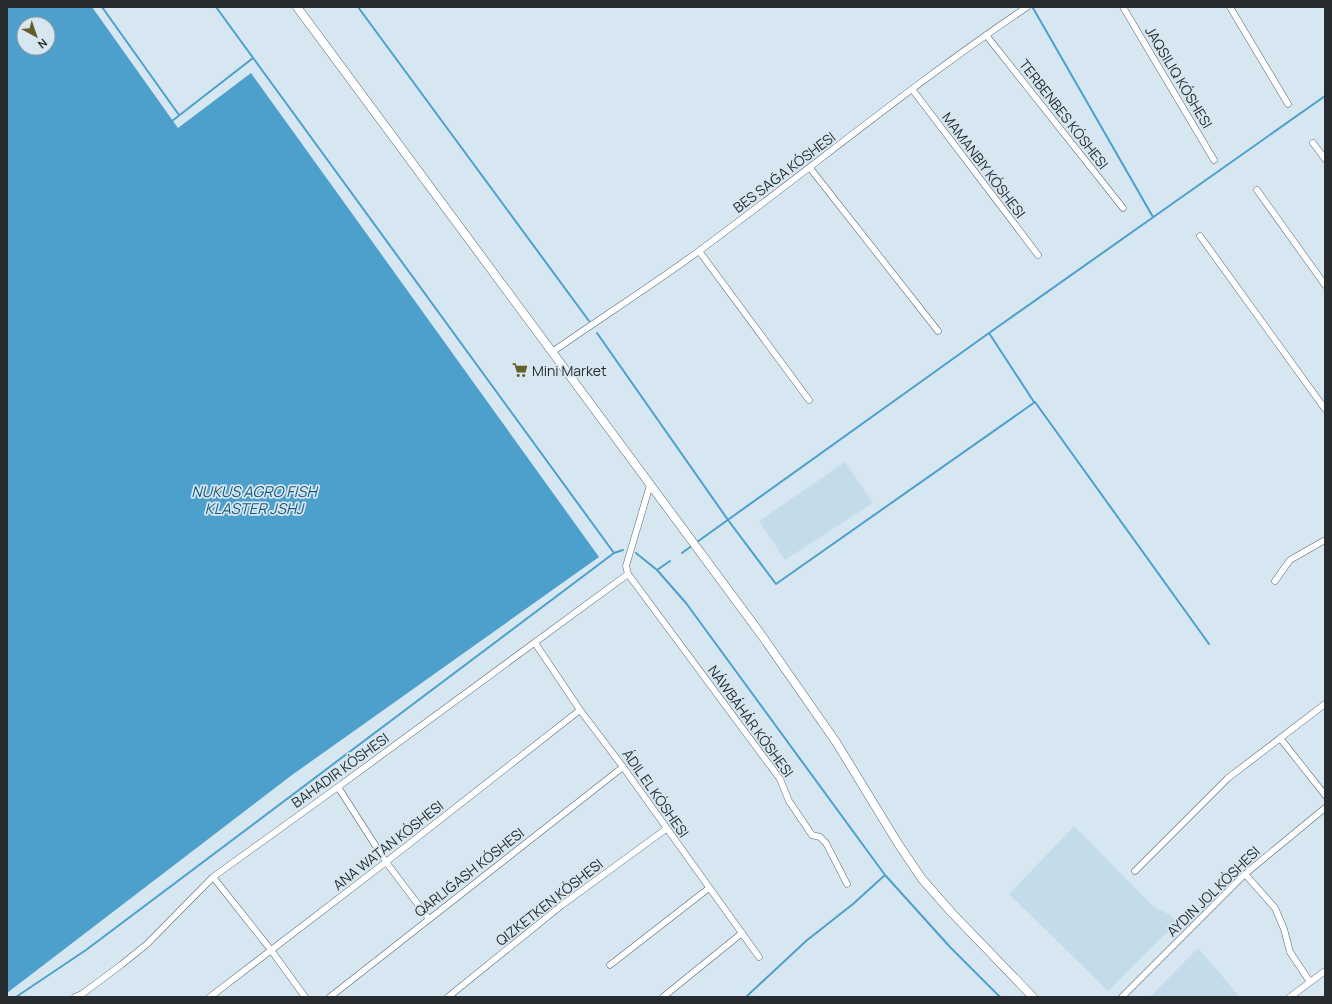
<svg xmlns="http://www.w3.org/2000/svg" width="1332" height="1004" viewBox="0 0 1332 1004" font-family="Manrope,sans-serif">
	<style>
		.built { fill: #c4dcea }
		.water { fill: #4ca0cb; fill-rule: evenodd }
		.lines { fill: none; stroke-linecap: round; stroke-linejoin: round }
		.stream { stroke: #4ca0cb; stroke-width: 2 }
		.minor-casing { stroke: #58676f; stroke-width: 7 }
		.major-casing { stroke: #58676f; stroke-width: 9 }
		.minor { stroke: #fff; stroke-width: 6 }
		.major { stroke: #fff; stroke-width: 8 }
		.labels { text-anchor: middle; dominant-baseline: central; stroke-width: 3.5; stroke-linejoin: round; paint-order: stroke }
		.street-label { font-size: 14px; fill: #262c30; stroke: #d7e7f1 }
		.poi-label { font-size: 14px; fill: #262c30; stroke: #d7e7f1; text-anchor: start }
		.water-label { font-size: 15px; font-style: italic; fill: #195977; stroke: #d7e7f1 }
	</style>
	<rect width="100%" height="100%" fill="#d7e7f1"/>
	<path class="built" d="M845 462 873 503 785 560 759 521Z
		M1074 826 1155 908 1169 914 1177 922 1108 991 1009 894Z
		M1198 948 1240 997H1150L1189 957Z"/>
	<path class="water" d="M7 7H92L178 128 251 73 599 557 292 775 7 993ZM24 24H48V48H24Z"/>
	<g class="lines">
		<path class="stream" d="M102 7 179 115
			M216 7 614 553
			M358 7 589 321
			M1033 8 1153 217
			M172 121 253 58
			M597 333 728 520 776 584 1035 402 1209 644
			M989 333 1034 402
			M697 542 989 333 1325 96
			M636 553 657 570
			M682 553 693 545
			M670 561 657 570 686 603 885 875 950 947 1000 997
			M16 997 86 950 614 553 623 550
			M746 997 806 941 853 904 885 875"/>
		<defs>
			<path id="minor" d="M1123 7 1214 160
				M1230 7 1288 104
				M986 35 1123 208
				M912 89 1038 255
				M1313 143 1325 159
				M810 168 938 331
				M1257 190 1325 285
				M1200 236 1325 409
				M699 251 809 400
				M552 352C601 318 651 286 699 251 809 170 914 83 1027 7
				M650 485 626 566 628 574 780 779 789 801 812 835 820 837 826 843 847 884
				M1275 581 1290 560 1325 540
				M535 643 580 710 623 767 759 957
				M1280 738 1325 795
				M338 787 386 862 429 919
				M1135 871 1228 778 1325 704
				M1245 874 1275 908 1284 929 1290 952 1310 982
				M213 877 271 950 305 997
				M610 965 709 888
				M75 997 82 994 121 965 147 944 213 877 338 787 628 574
				M210 997 386 862 580 710
				M330 997 623 767
				M448 997 562 905 666 829
				M663 997 742 933
				M1122 997 1245 874 1325 808
				M1290 997 1325 971"/>
			<path id="major" d="M297 7 760 633 836 742 899 845 922 879 952 913 1033 997"/>
		</defs>
		<use href="#minor" class="minor-casing"/>
		<use href="#major" class="major-casing"/>
		<use href="#minor" class="minor"/>
		<use href="#major" class="major"/>
	</g>
	<defs>
		<symbol id="supermarket-bare" viewBox="-9 -9 18 18"><path d="M-6-5.5h2.5l.6 2H6L4.5 2H-2.5L-4.4-4H-6ZM-1.5 3.2a1.3 1.3 0 1 0 .1 0ZM3 3.2a1.3 1.3 0 1 0 .1 0Z" fill="#645e2a" stroke="#d7e7f1" stroke-width="2.5" paint-order="stroke"/></symbol>
	</defs>
	<g fill-rule="evenodd">
		<use href="#supermarket-bare" x="509" y="359" width="22" height="22"/>
	</g>
	<g class="labels">
		<g class="street-label">
			<text transform="translate(1179 77) rotate(59)">JAQSILIQ KÓSHESI</text>
			<text transform="translate(1064 114) rotate(52)">TERBENBES KÓSHESI</text>
			<text transform="translate(984 165) rotate(53)">MAMANBIY KÓSHESI</text>
			<text transform="translate(784 172) rotate(-37)">BES SAǴA KÓSHESI</text>
			<text transform="translate(751 721) rotate(54)">NÁWBÁHÁR KÓSHESI</text>
			<text transform="translate(340 770) rotate(-36)">BAHADIR KÓSHESI</text>
			<text transform="translate(656 793) rotate(55)">ÁDIL EL KÓSHESI</text>
			<text transform="translate(388 845) rotate(-38)">ANA WATAN KÓSHESI</text>
			<text transform="translate(469 872) rotate(-38)">QARLIǴASH KÓSHESI</text>
			<text transform="translate(1213 891) rotate(-44)">AYDIN JOL KÓSHESI</text>
			<text transform="translate(549 902) rotate(-38)">QIZKETKEN KÓSHESI</text>
		</g>
		<g class="poi-label">
			<text x="532" y="370">Mini Market</text>
		</g>
		<g class="water-label">
			<text x="254" y="491">NUKUS AGRO FISH<tspan x="254" dy="17">KLASTER JSHJ</tspan></text>
		</g>
	</g>
	<rect width="1332" height="1004" fill="none" stroke="#262c30" stroke-width="16"/>
	<g transform="translate(36 36) rotate(140)"><circle r="19" fill="#d7e7f1" stroke="#909ca4"/>
	<path d="M0-3L7 15L0 10L-7 15Z" fill="#645e2a"/>
	<text y="-6" font-size="11" font-weight="bold" text-anchor="middle" fill="#262c30">N</text>
	</g>
</svg>
